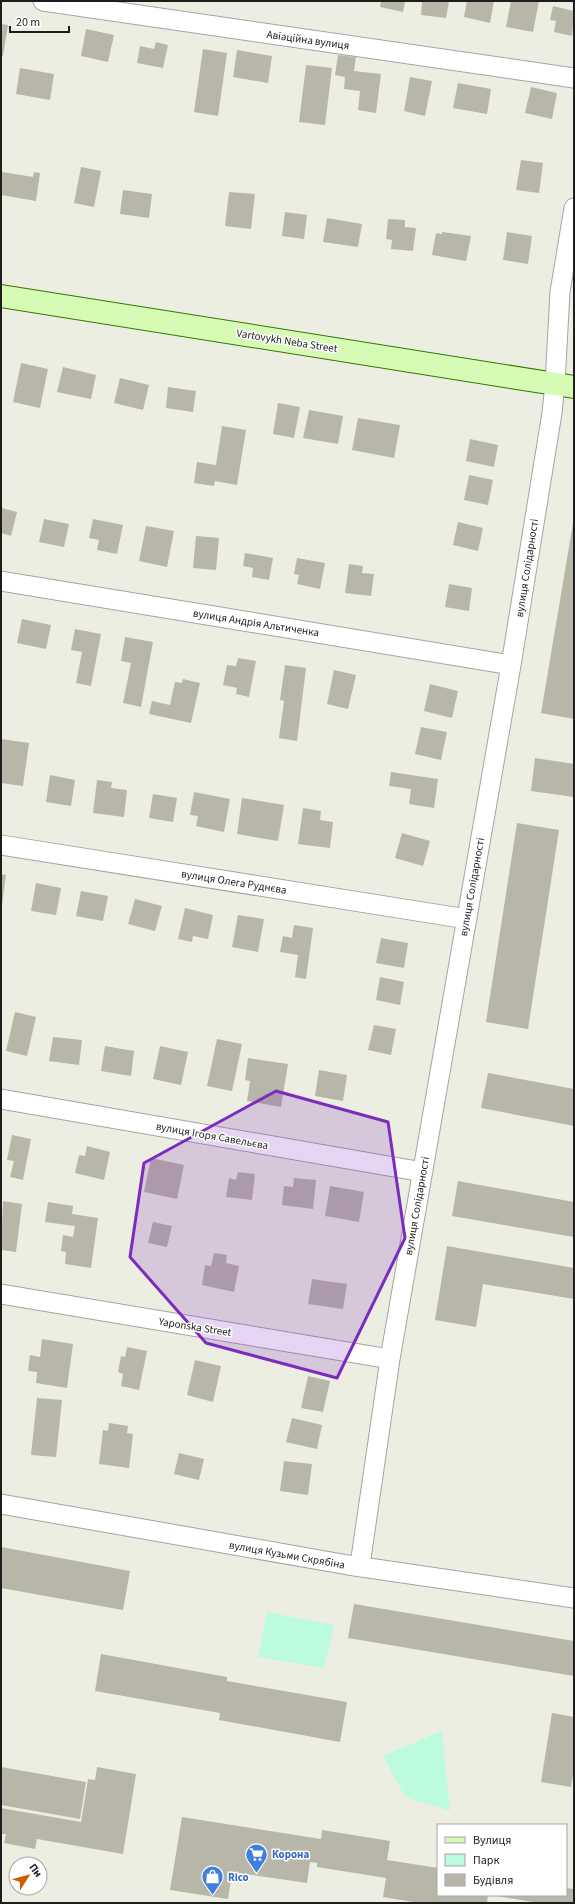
<svg xmlns="http://www.w3.org/2000/svg" width="575" height="1904" viewBox="0 0 575 1904" font-family="'Source Sans 3',sans-serif">
	<style>
		.park { fill: #bdfbde }
		.building { fill: #b8b6a8 }
		.lines { fill: none; stroke-linecap: round; stroke-linejoin: round }
		.street-casing { stroke: #a4a4a4; stroke-width: 21 }
		.secondary-casing { stroke: #347602; stroke-width: 24 }
		.street { stroke: #fff; stroke-width: 19 }
		.secondary { stroke: #d6fbb4; stroke-width: 22 }
		.marked { fill: #7b2cbf; fill-opacity: 0.2; stroke: #7b2cbf; stroke-width: 3; stroke-linejoin: round }
		.labels { text-anchor: middle; dominant-baseline: central; stroke-width: 3; stroke-linejoin: round; paint-order: stroke }
		.street-label { font-size: 11px; fill: #1d1d1d; stroke: #fff }
		.shop-label { font-size: 11px; font-weight: bold; fill: #366cbe; stroke: #fff; text-anchor: start }
	</style>
	<rect width="100%" height="100%" fill="#edeee2"/>
	<path class="park" d="M267 1612 334 1625 324 1668 258 1657Z
		M442 1731 450 1811 405 1797 383 1756Z"/>
	<path class="building" d="M381 1 405 2 403 12 380 7Z
		M422 1H449L446 18 421 15Z
		M467 1H494L490 23 464 17Z
		M511 1H539L533 32 506 27Z
		M553 6 574 11 572 36 554 32 556 21 550 20Z
		M1 24 8 25 3 56H1Z
		M86 29 114 35 108 62 81 56Z
		M156 42 168 45 163 68 137 63 140 46 154 49Z
		M203 49 227 53 218 116 194 112Z
		M237 50 272 56 268 83 233 77Z
		M338 55 356 57 354 71 381 74 376 113 358 110 360 91 344 89 345 77 335 75Z
		M306 65 332 68 325 125 299 122Z
		M20 68 54 74 50 100 16 94Z
		M410 77 432 81 425 116 404 111Z
		M458 83 491 89 487 114 453 108Z
		M531 87 557 93 552 119 525 113Z
		M521 160 543 163 539 193 516 190Z
		M81 167 101 171 94 207 74 203Z
		M2 172 33 177 34 172 40 173 36 201 1 195Z
		M123 190 152 194 149 218 120 214Z
		M229 192 255 194 251 229 225 226Z
		M285 212 307 215 304 239 282 236Z
		M327 218 362 224 358 247 323 242Z
		M388 219 405 220V227L416 228 413 251 391 249 392 240 386 239Z
		M442 232 471 236 466 261 432 255 436 233 442 234Z
		M507 232 532 236 528 264 503 260Z
		M21 363 48 369 40 408 13 402Z
		M63 367 96 375 91 399 57 392Z
		M120 378 149 385 143 410 114 403Z
		M168 387 196 391 193 412 166 408Z
		M278 403 300 407 294 438 273 434Z
		M309 410 343 416 338 444 303 438Z
		M358 418 400 425 394 458 352 450Z
		M222 426 246 430 237 485 215 481 214 486 194 483 197 462 216 465Z
		M470 439 498 445 494 467 466 461Z
		M469 475 493 480 488 505 464 500Z
		M1 508 17 512 11 536 1 533Z
		M44 519 69 524 64 547 39 542Z
		M93 519 123 525 117 554 97 550 99 540 89 538Z
		M458 522 483 528 478 551 453 545Z
		M573 523H574V719L541 713Z
		M146 526 174 531 167 567 139 561Z
		M196 536 219 538 216 570 193 568Z
		M245 553 273 558 269 580 252 577 253 568 243 566Z
		M297 558 325 563 320 589 297 584 299 575 294 574Z
		M349 564 363 566 362 573 374 574 371 596 345 593Z
		M449 584 472 588 469 611 445 607Z
		M22 619 51 625 46 649 17 643Z
		M75 629 101 634 91 686 76 683 82 652 71 650Z
		M125 637 153 642 141 707 123 703 131 663 121 661Z
		M238 658 256 661 249 697 236 694 237 688 223 685 227 665 236 666Z
		M285 665 306 668 297 741 279 738 284 701 280 700Z
		M334 670 356 675 348 709 327 704Z
		M183 679 200 683 191 723 149 714 152 701 170 705 175 682 182 683Z
		M430 684 458 691 452 718 424 711Z
		M421 727 447 732 441 760 415 754Z
		M1 739 29 743 23 786 1 783Z
		M535 758 574 764V797L531 791Z
		M391 772 438 779 434 808 409 804 411 789 389 786Z
		M50 775 75 780 71 806 46 802Z
		M97 780 112 782 111 788 127 790 124 817 93 813Z
		M194 792 230 799 224 832 196 826 198 816 190 815Z
		M153 794 177 798 173 822 149 818Z
		M242 798 284 805 278 841 237 834Z
		M303 808 321 811 320 820 333 822 330 848 298 844Z
		M517 823 559 830 528 1029 486 1022Z
		M402 833 430 841 423 866 395 858Z
		M1 874 6 875 2 905H1Z
		M36 883 61 888 56 915 31 911Z
		M81 891 108 896 103 921 76 916Z
		M135 899 162 906 155 931 128 924Z
		M185 908 213 915 208 939 193 936 192 942 178 939Z
		M238 915 264 919 258 952 232 947Z
		M294 925 313 928 306 979 295 977 298 955 280 952 283 936 292 938Z
		M381 938 408 943 404 968 376 963Z
		M380 977 404 982 400 1005 376 1000Z
		M15 1012 36 1017 27 1056 6 1051Z
		M374 1025 396 1029 391 1055 368 1050Z
		M53 1037 82 1040 79 1065 49 1061Z
		M217 1039 242 1044 232 1091 207 1086Z
		M105 1046 134 1051 131 1076 101 1071Z
		M160 1046 188 1052 181 1085 153 1079Z
		M248 1058 288 1064 281 1107 247 1101 250 1081 245 1080Z
		M319 1070 347 1075 343 1101 315 1096Z
		M488 1073 574 1089V1126L481 1108Z
		M12 1135 31 1139 23 1180 10 1177 14 1161 7 1160Z
		M87 1146 110 1152 104 1180 75 1173 79 1155 85 1156Z
		M151 1158 184 1165 177 1199 144 1192Z
		M238 1172 255 1174 252 1200 226 1197 229 1178 236 1180Z
		M294 1178 316 1180 313 1209 282 1205 284 1186 293 1187Z
		M458 1181 574 1202V1237L452 1216Z
		M330 1186 364 1192 359 1222 325 1216Z
		M3 1201 22 1204 16 1252 1 1250Z
		M48 1202 73 1206 72 1214 98 1218 91 1268 65 1264 66 1252 61 1251 63 1235 73 1237 75 1226 45 1222Z
		M153 1222 172 1226 167 1247 148 1243Z
		M447 1246 574 1268V1299L483 1284 476 1327 435 1320Z
		M214 1253 227 1255 226 1263 239 1266 234 1292 202 1285 205 1265 211 1266Z
		M312 1279 347 1284 343 1309 308 1304Z
		M42 1339 73 1344 67 1388 36 1383 37 1372 28 1371 30 1355 40 1357Z
		M127 1347 147 1351 139 1390 121 1386 123 1374 118 1372 121 1356 125 1357Z
		M195 1360 221 1366 213 1402 187 1395Z
		M308 1376 330 1381 323 1412 301 1408Z
		M37 1398 62 1400 56 1457 31 1455Z
		M292 1418 322 1425 317 1449 286 1442Z
		M109 1423 128 1426 127 1433 133 1434 129 1468 99 1464 103 1430 108 1431Z
		M179 1453 204 1459 199 1480 174 1474Z
		M284 1461 312 1464 308 1495 280 1491Z
		M1 1547 130 1571 123 1610 1 1588Z
		M354 1604 574 1641V1676L348 1638Z
		M101 1654 227 1677V1681L347 1702 340 1742 219 1720 220 1713 95 1691Z
		M552 1713 574 1717V1768L571 1787 541 1782Z
		M1 1767 86 1782 80 1819 1 1805Z
		M97 1767 136 1774 123 1854 37 1839 35 1849 4 1843 6 1834H1V1808L81 1822 88 1779 95 1780Z
		M182 1817 321 1839 322 1830 390 1841 387 1860 438 1868V1895H488L487 1903H419L383 1897 386 1878 317 1867V1863L310 1862 307 1883 232 1872 228 1899 170 1890Z
		M566 1888 574 1889V1903H540L496 1896 566 1895Z"/>
	<g class="lines">
		<defs>
			<path id="street" d="M43 1 574 78
				M1 581 511 665
				M1 845 467 919
				M1 1099 423 1172
				M1 1294 390 1359
				M1 1504 348 1565 574 1598
				M360 1565 390 1359 511 665 552 413 555 384 560 292 574 208"/>
			<path id="secondary" d="M1 296 574 387"/>
		</defs>
		<use href="#street" class="street-casing"/>
		<use href="#secondary" class="secondary-casing"/>
		<use href="#street" class="street"/>
		<use href="#secondary" class="secondary"/>
	</g>
	<path class="marked" d="M276 1091 388 1122 405 1238 337 1378 206 1343 130 1257 144 1163Z"/>
	<defs>
		<symbol id="supermarket-pin" viewBox="-11 -11 22 30"><path d="M0 17L-7.5 6A9.5 9.5 0 1 1 7.5 6Z" fill="#3f7fe0" stroke="#fff"/><path d="M-6-5.5h2.5l.6 2H6L4.5 2H-2.5L-4.4-4H-6ZM-1.5 3.2a1.3 1.3 0 1 0 .1 0ZM3 3.2a1.3 1.3 0 1 0 .1 0Z" fill="#fff"/></symbol>
		<symbol id="shop-pin" viewBox="-11 -11 22 30"><path d="M0 17L-7.5 6A9.5 9.5 0 1 1 7.5 6Z" fill="#3f7fe0" stroke="#fff"/><path d="M-5-2.5h2.3a2.7 3.5 0 0 1 5.4 0H5L5.5 6h-11ZM-1.5-2.5h3a1.5 2.3 0 0 0-3 0Z" fill="#fff"/></symbol>
	</defs>
	<g fill-rule="evenodd">
		<use href="#supermarket-pin" x="244" y="1842" width="25" height="34"/>
		<use href="#shop-pin" x="200" y="1864" width="25" height="34"/>
	</g>
	<g class="labels">
		<g class="street-label">
			<text transform="translate(308 40) rotate(8)">Авіаційна вулиця</text>
			<text transform="translate(287 341) rotate(9)">Vartovykh Neba Street</text>
			<text transform="translate(527 568) rotate(-81)">вулиця Солідарності</text>
			<text transform="translate(256 623) rotate(9)">вулиця Андрія Альтиченка</text>
			<text transform="translate(234 882) rotate(9)">вулиця Олега Руднєва</text>
			<text transform="translate(472 887) rotate(-80)">вулиця Солідарності</text>
			<text transform="translate(212 1136) rotate(10)">вулиця Ігоря Савельєва</text>
			<text transform="translate(417 1206) rotate(-80)">вулиця Солідарності</text>
			<text transform="translate(195 1327) rotate(9)">Yaponska Street</text>
			<text transform="translate(287 1555) rotate(10)">вулиця Кузьми Скрябіна</text>
		</g>
		<g class="shop-label">
			<text x="272" y="1854">Корона</text>
			<text x="228" y="1877">Rico</text>
		</g>
	</g>
	<rect width="575" height="1904" fill="none" stroke="#1d1d1d" stroke-width="4"/>
	<rect x="437" y="1824" width="130" height="72" fill="#ffffff" stroke="#a5a5a5"/>
	<rect x="445" y="1837" width="20" height="6" fill="#d6fbb4" stroke="#a5a5a5"/>
	<text x="473" y="1844" font-size="12" fill="#1d1d1d">Вулиця</text>
	<rect x="445" y="1854" width="20" height="12" fill="#bdfbde" stroke="#a5a5a5"/>
	<text x="473" y="1864" font-size="12" fill="#1d1d1d">Парк</text>
	<rect x="445" y="1874" width="20" height="12" fill="#b8b6a8" stroke="#a5a5a5"/>
	<text x="473" y="1884" font-size="12" fill="#1d1d1d">Будівля</text>
	<g transform="translate(28 1876) rotate(54)"><circle r="19" fill="#ffffff" stroke="#a5a5a5"/>
	<path d="M0-3L7 15L0 10L-7 15Z" fill="#c95d00"/>
	<text y="-6" font-size="11" font-weight="bold" text-anchor="middle" fill="#1d1d1d">Пн</text>
	</g>
	<path d="M10 26v6h59v-6" fill="none" stroke="#1d1d1d" stroke-width="2"/>
	<text x="16" y="26" font-size="12" fill="#1d1d1d" stroke="#ffffff" stroke-width="3" paint-order="stroke">20 m</text>
</svg>
